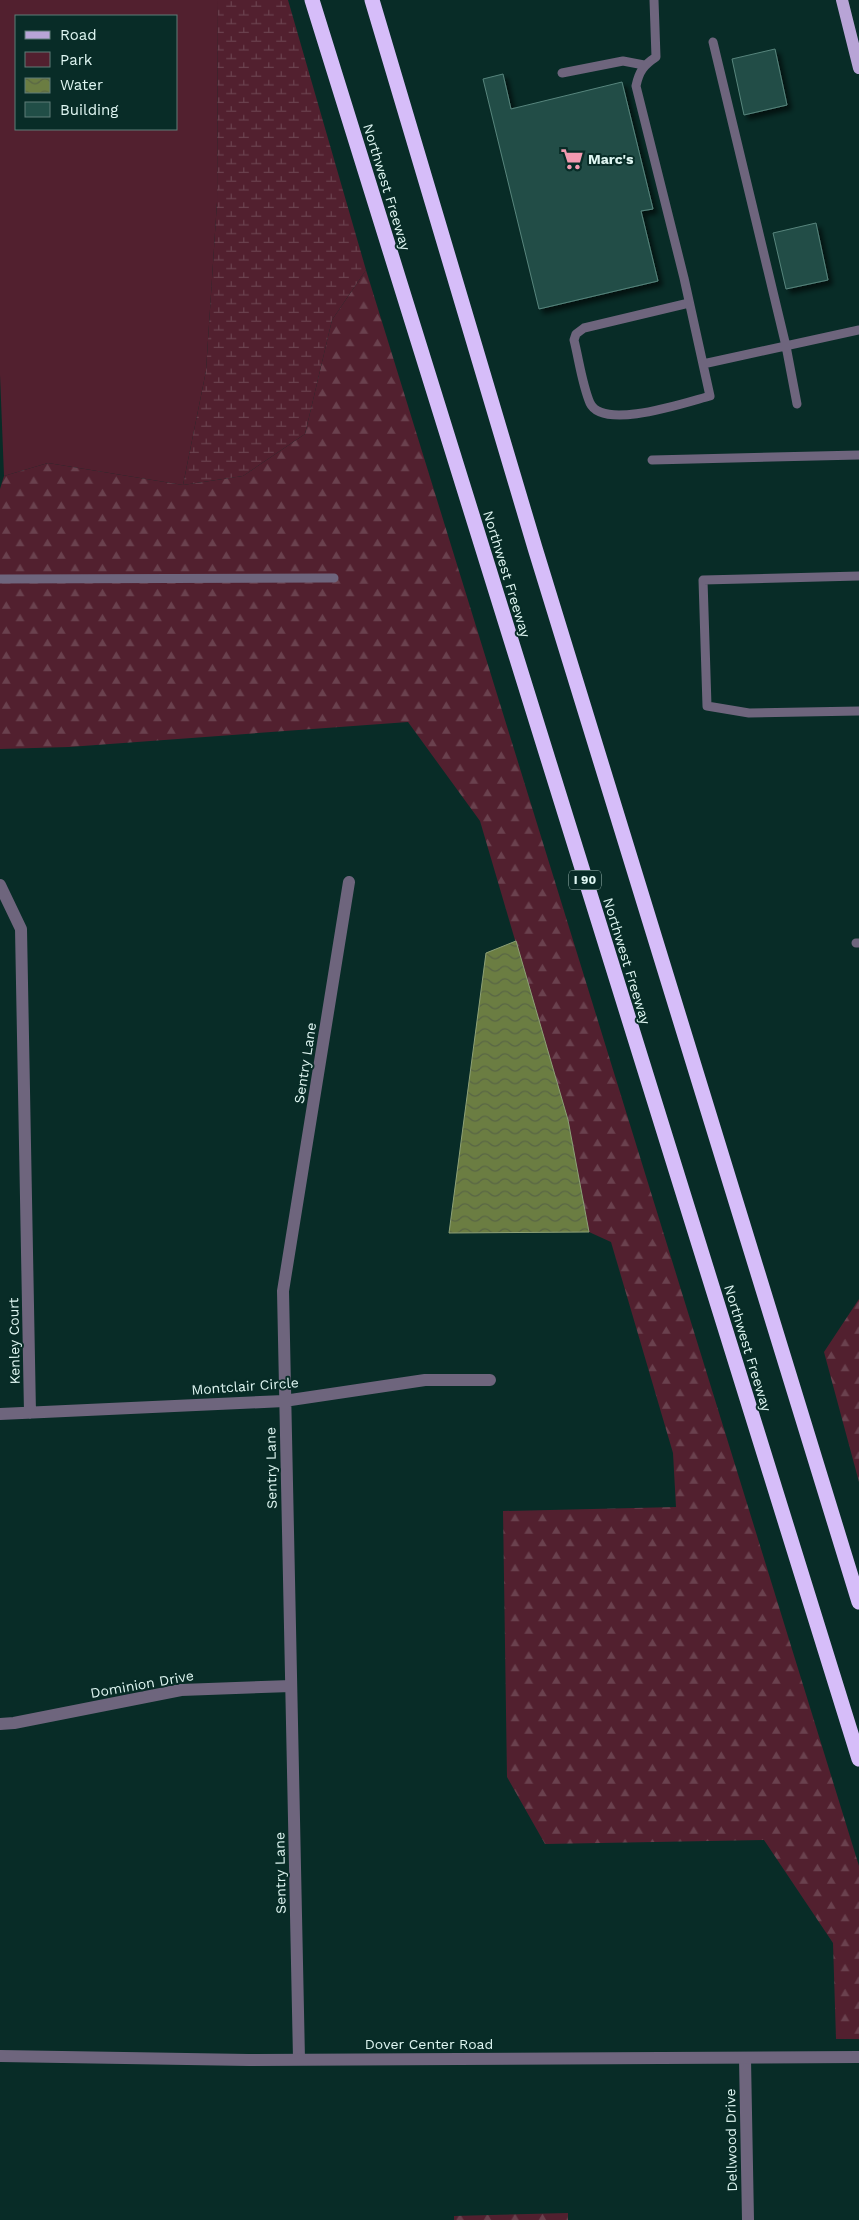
<svg xmlns="http://www.w3.org/2000/svg" width="859" height="2220" viewBox="0 0 859 2220" font-family="'Work Sans',sans-serif">
	<style>
		.green { fill: #52202f; fill-rule: evenodd }
		.forest { fill: url(#forest-firs) }
		.wetland { fill: url(#wetland-marsh) }
		.water { fill: url(#water-waves); stroke: #8ea177 }
		.building { fill: #214e47; stroke: #58857d; filter: url(#shadow) }
		.lines { fill: none; stroke-linecap: round; stroke-linejoin: round }
		.service { stroke: #6e657d; stroke-width: 9 }
		.minor { stroke: #6e657d; stroke-width: 12 }
		.tertiary { stroke: #6e657d; stroke-width: 12 }
		.primary { stroke: #b8a4d6; stroke-width: 12 }
		.motorway { stroke: #d6bdf9; stroke-width: 15 }
		.labels { text-anchor: middle; dominant-baseline: central; stroke-width: 4; stroke-linejoin: round; paint-order: stroke }
		.shield { fill: #082c27; stroke: #9eb9b5; stroke-width: 1 }
		.shield-label { font-size: 12px; font-weight: bold; fill: #dff6f2 }
		.poi-label { font-size: 14px; font-weight: bold; fill: #dff6f2; stroke: #082c27; text-anchor: start }
		.street-label { font-size: 14px; fill: #dff6f2; stroke: #082c27 }
	</style>
	<defs>
		<pattern id="forest-firs" width="22" height="20" patternUnits="userSpaceOnUse" patternTransform="scale(1.25)"><rect width="22" height="20" fill="#52202f"/><path d="M5 1l3.5 6h-7zM16 11l3.5 6h-7z" fill="#6a414e"/></pattern>
		<pattern id="wetland-marsh" width="20" height="14" patternUnits="userSpaceOnUse" patternTransform="scale(1.25)"><rect width="20" height="14" fill="#52202f"/><path d="M1 5h8M5 5V1M11 12h8M15 12V8" fill="none" stroke="#6a414e"/></pattern>
		<pattern id="water-waves" width="16" height="10" patternUnits="userSpaceOnUse" patternTransform="scale(1.25)"><rect width="16" height="10" fill="#6b7d42"/><path d="M0 5q4-4 8 0t8 0" fill="none" stroke="#596645"/></pattern>
		<filter id="shadow"><feDropShadow dx="4.5" dy="4.5" stdDeviation="2.5" flood-color="#0009"/></filter>
	</defs>
	<rect width="100%" height="100%" fill="#082c27"/>
	<path class="green" d="M0 0H218L217 202 206 371 183 485 48 463 4 476 0 375ZM16 16H176V129H16Z"/>
	<path class="forest" d="M366 270 859 1866V2039H836L833 1943 764 1840 545 1844 507 1777 503 1511 676 1507 673 1453 611 1242 589 1232 568 1120 480 821 408 722 69 747 0 749V489L4 476 48 463 183 485 243 476 305 434 332 320Z
		M859 1299V1482L824 1352Z
		M568 2213V2220H454V2216Z"/>
	<path class="wetland" d="M218 0H288L366 270 332 320 305 434 243 476 183 485 206 371 217 202Z"/>
	<path class="water" d="M516 941 568 1120 589 1232 449 1233 486 953Z"/>
	<path class="building" d="M775 49 787 105 744 115 732 59Z
		M503 74 511 109 622 82 653 209 641 211 658 281 539 309 483 79Z
		M816 223 828 280 786 289 773 233Z"/>
	<g class="lines">
		<path class="service" d="M654 0 656 57C644 65 639 71 636 86L684 278 710 396C687 402 603 431 590 403 582 384 579 360 574 340L576 334 584 328 689 303
			M713 42 786 346 797 404
			M562 73 623 61 644 65
			M703 364 859 330
			M652 460 859 455
			M859 576 703 580 707 706 749 713 859 711
			M0 579 334 578
			M856 943H859"/>
		<path class="minor" d="M0 885 21 929 30 1413
			M0 1414 284 1401 425 1380H490
			M0 1724 14 1723 181 1690 291 1686
			M299 2059 283 1291 349 882
			M745 2059 748 2220"/>
		<path class="tertiary" d="M0 2056 249 2060 859 2057"/>
		<path class="primary" d="M842 0 859 68"/>
		<path class="motorway" d="M312 0 859 1759
			M372 0 535 548 859 1602"/>
	</g>
	<defs>
		<symbol id="supermarket-bare" viewBox="-9 -9 18 18"><path d="M-6-5.5h2.5l.6 2H6L4.5 2H-2.5L-4.4-4H-6ZM-1.5 3.2a1.3 1.3 0 1 0 .1 0ZM3 3.2a1.3 1.3 0 1 0 .1 0Z" fill="#f29ab0" stroke="#082c27" stroke-width="2.5" paint-order="stroke"/></symbol>
	</defs>
	<g fill-rule="evenodd">
		<use href="#supermarket-bare" x="556" y="143" width="32" height="32"/>
	</g>
	<g class="labels">
		<rect class="shield" x="569" y="870.5" width="32" height="19" rx="4"/>
		<g class="shield-label">
			<text x="585" y="880">I 90</text>
		</g>
		<g class="poi-label">
			<text x="588" y="159">Marc's</text>
		</g>
		<g class="street-label">
			<text transform="translate(387 187) rotate(73)">Northwest Freeway</text>
			<text transform="translate(507 574) rotate(73)">Northwest Freeway</text>
			<text transform="translate(627 961) rotate(73)">Northwest Freeway</text>
			<text transform="translate(305 1063) rotate(-81)">Sentry Lane</text>
			<text transform="translate(14 1341) rotate(-91)">Kenley Court</text>
			<text transform="translate(748 1348) rotate(73)">Northwest Freeway</text>
			<text transform="translate(245 1386) rotate(-4)">Montclair Circle</text>
			<text transform="translate(271 1468) rotate(-91)">Sentry Lane</text>
			<text transform="translate(142 1684) rotate(-10)">Dominion Drive</text>
			<text transform="translate(280 1873) rotate(-91)">Sentry Lane</text>
			<text x="429" y="2044">Dover Center Road</text>
			<text transform="translate(731 2140) rotate(-91)">Dellwood Drive</text>
		</g>
	</g>
	<rect x="15" y="15" width="162" height="115" fill="#082c27" stroke="#5e7d78"/>
	<rect x="25" y="31" width="25" height="8" fill="#b8a4d6" stroke="#5e7d78"/>
	<text x="60" y="40" font-size="15" fill="#dff6f2">Road</text>
	<rect x="25" y="52" width="25" height="15" fill="#52202f" stroke="#5e7d78"/>
	<text x="60" y="65" font-size="15" fill="#dff6f2">Park</text>
	<rect x="25" y="78" width="25" height="15" fill="url(#water-waves)" stroke="#5e7d78"/>
	<text x="60" y="90" font-size="15" fill="#dff6f2">Water</text>
	<rect x="25" y="102" width="25" height="15" fill="#214e47" stroke="#5e7d78"/>
	<text x="60" y="115" font-size="15" fill="#dff6f2">Building</text>
</svg>
